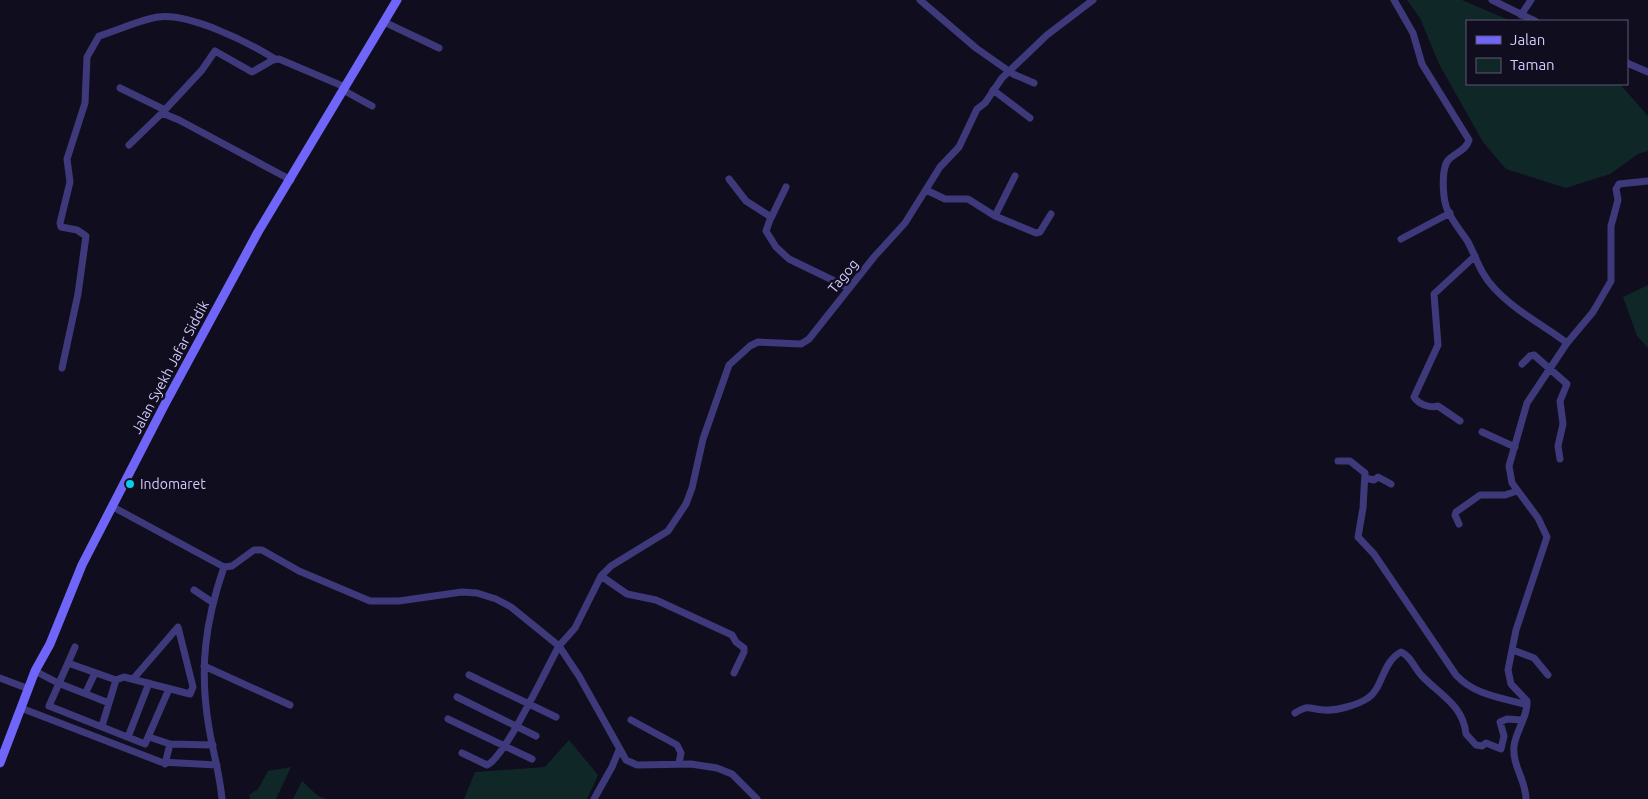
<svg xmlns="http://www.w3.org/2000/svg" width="1648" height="799" viewBox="0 0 1648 799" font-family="Ubuntu,sans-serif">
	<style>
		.green { fill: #102727 }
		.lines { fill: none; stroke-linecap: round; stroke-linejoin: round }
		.street { stroke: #3e397b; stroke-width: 7 }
		.secondary { stroke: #6f66f9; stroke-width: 9 }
		.poi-dot { fill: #09cceb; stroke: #100d1e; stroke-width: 2 }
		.labels { text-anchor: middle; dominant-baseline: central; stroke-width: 5; stroke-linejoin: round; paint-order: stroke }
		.street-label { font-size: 14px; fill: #d3cbfd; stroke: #100d1e }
		.poi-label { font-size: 14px; fill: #d3cbfd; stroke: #100d1e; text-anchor: start }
	</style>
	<rect width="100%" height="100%" fill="#100d1e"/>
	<path class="green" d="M1407 0H1462L1511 21H1467V84H1620L1648 116V151L1638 154 1610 174 1566 188 1506 169 1483 142 1439 64 1420 18Z
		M1648 285V348L1637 336 1623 297Z
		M569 740 598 775 587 799H464L475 772 545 767Z
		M291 767 276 799H250L249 795 258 789 268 771Z
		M302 781 318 796 327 799H293Z"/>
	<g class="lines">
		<path class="street" d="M920 0 976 48 1013 74 1034 83
			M1394 0 1413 33 1422 64 1469 140C1466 153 1447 154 1445 167 1442 178 1443 199 1447 209 1452 221 1461 231 1468 242 1476 257 1481 275 1494 288 1514 310 1543 325 1567 343L1527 403 1509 466 1512 483 1538 518 1547 537 1516 630 1508 670 1511 684 1527 701C1528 716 1516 731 1514 746 1512 766 1526 780 1526 799
			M1492 0 1535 21
			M1521 15 1531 0
			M384 22 439 48
			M1627 63 1648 72
			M120 88 165 110
			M343 90 372 106
			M993 90 1030 118
			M129 145 162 113
			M729 179 746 201 771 217 766 231 776 247 789 259 849 288
			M291 180 179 120 162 113 202 70 215 51 252 72 273 60 279 59 345 87
			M926 190 945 199H968L995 216 1036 233 1040 232 1051 214
			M995 216 1015 176
			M771 218 786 187
			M1401 239 1450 213
			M1567 343 1593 312 1611 281V226L1618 200 1616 189 1619 184 1648 181
			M1522 364 1530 356 1534 355 1567 384 1560 401 1563 424 1558 446 1560 459
			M62 368 78 294 86 236 77 230 61 227 60 223 70 182 67 159 85 103 87 57 99 36C116 31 142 19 158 17 190 13 248 42 275 59
			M1460 421 1438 406C1430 408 1419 405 1414 397L1438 345 1434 294 1475 256
			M1482 432 1515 447
			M1338 461H1350L1365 473 1363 508 1358 537 1374 554 1456 675C1474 695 1503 698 1527 705
			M1365 478 1374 480 1378 477 1391 484
			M113 507 224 567 232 566 254 550H262L299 571 370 601H399L462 592 477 593 496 599 511 607 559 646 575 628 601 576 611 566 668 531 686 504 692 488 703 439 729 365 750 346 758 342 801 344 809 339 874 257 905 223 940 167 959 147 977 109 985 103 1002 78 1047 35 1093 0
			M1459 524 1455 515 1456 512 1480 495H1505L1517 491
			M601 576 627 594 656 600 732 635 736 642 744 648V652L734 673
			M194 590 212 602
			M559 646 579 676 626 760 637 765 691 764 717 768 732 774 757 799
			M75 647 49 706 145 744 169 689
			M1513 650 1534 658 1548 675
			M68 663 116 680
			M204 666 290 705
			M35 671 58 683 109 703 116 680 124 677 190 694 193 687 178 627 134 678
			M469 675 556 717
			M0 678 29 689
			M86 692 95 673
			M457 697 536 736
			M21 708 161 762 217 765
			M1295 713C1310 704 1308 709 1324 710 1336 711 1358 705 1368 698 1383 688 1382 662 1401 652 1411 656 1414 668 1422 676 1440 695 1463 705 1466 734L1476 745 1482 746 1486 743 1501 749 1504 736 1500 722 1507 719 1522 720
			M448 719 532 759
			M631 720 677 745 681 753 679 763
			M102 726 109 703
			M128 737 149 683
			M149 737 170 744
			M462 753 487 765C505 758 547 667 559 646
			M165 764 170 744 213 745
			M222 799C220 775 213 752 209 728 199 669 205 622 224 567
			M594 799 612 767 619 750"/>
		<path class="secondary" d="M0 763 35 671 50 644 82 565 165 404 258 232 397 0"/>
	</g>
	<circle class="poi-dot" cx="130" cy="484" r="5"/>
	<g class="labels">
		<g class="street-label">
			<text transform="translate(843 276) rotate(-51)">Tagog</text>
			<text transform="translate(170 367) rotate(-62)">Jalan Syekh Jafar Siddik</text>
		</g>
		<g class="poi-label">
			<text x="140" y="484">Indomaret</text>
		</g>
	</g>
	<rect x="1466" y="20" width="162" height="65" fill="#100d1e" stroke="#5e5977"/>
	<rect x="1476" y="36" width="25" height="8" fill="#6f66f9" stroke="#5e5977"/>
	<text x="1510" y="45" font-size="15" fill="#d3cbfd">Jalan</text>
	<rect x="1476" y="58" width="25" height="15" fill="#102727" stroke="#5e5977"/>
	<text x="1510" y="70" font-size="15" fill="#d3cbfd">Taman</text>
</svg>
